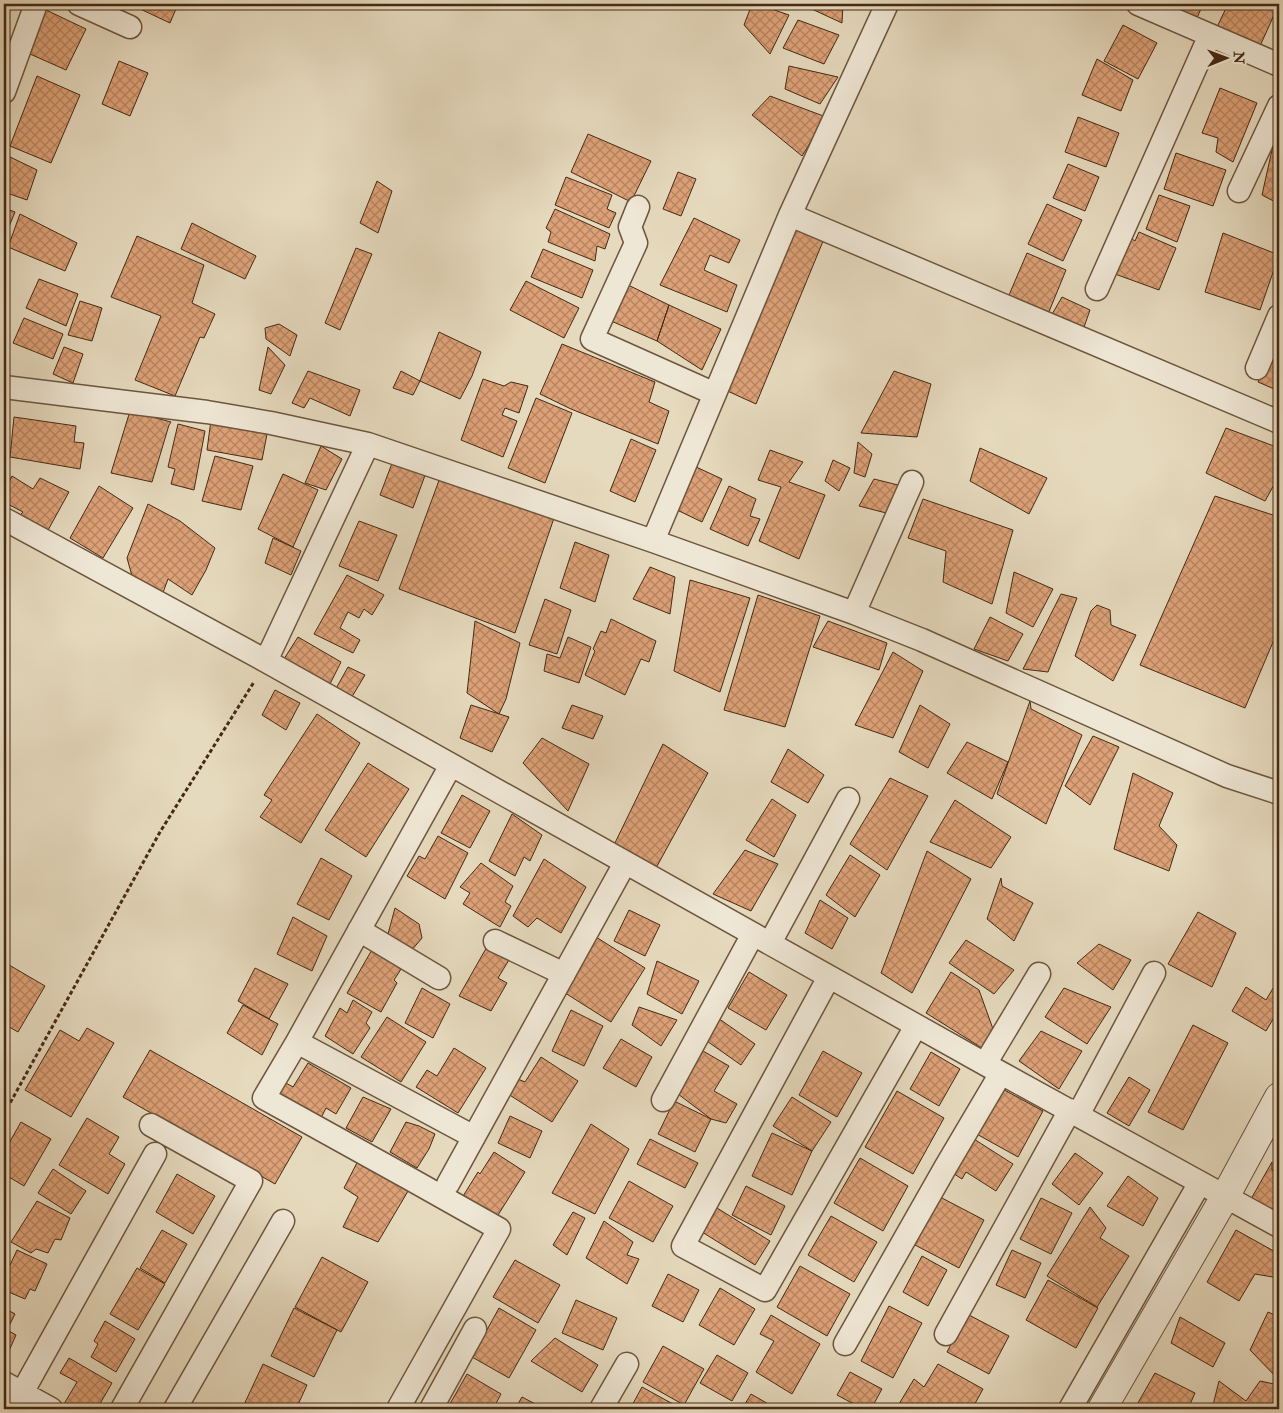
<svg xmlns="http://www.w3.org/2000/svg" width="1283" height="1413" viewBox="0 0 1283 1413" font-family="'IM FELL Double Pica',serif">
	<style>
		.building { fill: url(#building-cross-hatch); stroke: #452a13 }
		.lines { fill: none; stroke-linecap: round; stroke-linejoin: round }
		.minor-casing { stroke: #6d563e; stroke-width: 25 }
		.tertiary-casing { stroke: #6d563e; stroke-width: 30 }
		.path { stroke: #452a13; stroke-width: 3; stroke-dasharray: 4 2.5; stroke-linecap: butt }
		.minor { stroke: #efe7d5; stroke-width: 22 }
		.tertiary { stroke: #efe7d5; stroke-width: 28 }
	</style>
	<defs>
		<pattern id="building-cross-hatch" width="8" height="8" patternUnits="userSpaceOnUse" patternTransform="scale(1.25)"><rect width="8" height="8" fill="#dda177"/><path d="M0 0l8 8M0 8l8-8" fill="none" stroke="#b58360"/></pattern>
	</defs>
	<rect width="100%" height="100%" fill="#e6dabe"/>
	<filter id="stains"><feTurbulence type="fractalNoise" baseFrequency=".004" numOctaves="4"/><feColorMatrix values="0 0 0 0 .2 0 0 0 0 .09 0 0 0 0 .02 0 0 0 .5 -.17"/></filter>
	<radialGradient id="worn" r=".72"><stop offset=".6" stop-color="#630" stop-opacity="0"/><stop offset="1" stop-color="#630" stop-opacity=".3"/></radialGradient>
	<path class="building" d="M137 4H178L170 23 136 7Z
		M752 4H757L789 15 770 54 744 25Z
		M801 4H843L842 23Z
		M1167 4H1203L1194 25 1164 12Z
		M1228 4H1279L1260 46 1217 27Z
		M44 9 86 29 66 70 30 54Z
		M798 20 839 35 824 64 783 48Z
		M1123 25 1157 43 1138 79 1104 61Z
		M1097 59 1133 80 1121 111 1082 95Z
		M119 61 148 73 130 116 102 104Z
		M789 66 838 77 820 104 785 89Z
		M37 76 80 95 51 163 10 146Z
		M1220 88 1257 103 1233 162 1216 152 1218 138 1202 133Z
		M770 96 826 117 802 156 752 115Z
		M1078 117 1119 133 1106 167 1065 152Z
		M1279 126V204L1262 195 1274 141Z
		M588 134 651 161 631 202 571 172Z
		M1176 153 1226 170 1213 206 1164 189Z
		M8 156 37 170 27 200 4 192V163Z
		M1068 164 1099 177 1085 211 1053 198Z
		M678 172 696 179 681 216 663 209Z
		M566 177 612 195 607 209 616 213 609 228 555 205Z
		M377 181 392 191 378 233 360 223Z
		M1159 195 1190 206 1177 242 1146 229Z
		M1047 204 1082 220 1063 261 1028 244Z
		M4 208 15 212 4 239Z
		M555 209 610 234 605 249 597 246 595 261 548 242 551 232 546 228Z
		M20 214 77 243 65 271 8 247Z
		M694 218 740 240 729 263 710 255 704 270 737 285 727 312 660 285Z
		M794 219 826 234 756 404 723 389Z
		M192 223 256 256 245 279 181 249Z
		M1139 232 1176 248 1159 290 1115 274 1127 236 1135 241Z
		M1223 233 1279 255 1260 310 1205 292Z
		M137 236 204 265 192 303 215 314 204 338 200 337 175 396 135 380 161 316 111 297Z
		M356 248 372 254 340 330 325 323Z
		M543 249 593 270 582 298 531 277Z
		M1027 253 1066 270 1046 319 1006 302Z
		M39 279 78 294 66 326 26 308Z
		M526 281 579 308 564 338 510 310Z
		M622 282 669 305 657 341 602 317Z
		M1062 297 1090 310 1083 330 1051 316Z
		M80 301 102 308 92 341 68 335Z
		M669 305 721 329 702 370 657 341Z
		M24 318 63 334 53 359 13 343Z
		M279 324 297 335 290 356 266 339 265 328Z
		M439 332 481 352 472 376 460 399 420 381Z
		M562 344 655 382 649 402 669 411 658 444 571 409 540 394Z
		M64 347 83 354 73 383 53 374Z
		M268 347 285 365 271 394 259 390Z
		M1273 348 1279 351V391L1258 382Z
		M308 371 360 390 350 416 310 398 304 408 292 403Z
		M401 371 420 381 413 395 393 388Z
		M894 371 931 384 917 437 861 433Z
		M483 379 504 386 511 382 528 386 519 413 505 408 502 415 517 421 503 457 461 440Z
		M536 398 572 413 545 483 508 468Z
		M130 411 171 422 169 425 152 482 111 473Z
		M14 417 76 426 74 442 84 443 80 469 10 457Z
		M211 420 268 429 262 460 207 450Z
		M178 424 205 431 194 490 171 484 175 469 168 467Z
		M1226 428 1279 448V476L1265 501 1206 473Z
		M631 439 656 450 635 502 610 491Z
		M858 442 872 454 865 477 854 473Z
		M321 446 342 459 326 490 305 483Z
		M980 448 1047 478 1029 514 970 481Z
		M770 450 803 462 789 482 825 495 799 559 759 541 781 487 758 480Z
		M215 456 253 466 241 510 202 501Z
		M394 458 427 470 413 508 380 495Z
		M833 460 850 468 839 491 825 481Z
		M694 466 722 479 702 522 677 510Z
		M283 474 318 490 293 547 258 529Z
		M441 475 555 515 515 633 399 589Z
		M12 476 33 489 40 478 69 492 47 532 19 516 23 512 4 502V491Z
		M874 479 898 485 890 514 859 506Z
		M99 486 133 508 103 558 70 538Z
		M729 486 756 499 750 516 760 519 748 546 710 529Z
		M1215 496 1279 517V628L1245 708 1140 665Z
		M923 499 1013 530 992 604 943 582 946 551 908 538Z
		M148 504 180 521 215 548 206 570 192 595 168 579 161 598 134 583 127 558Z
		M359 521 397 535 378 581 339 566Z
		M273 538 301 551 291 575 265 563Z
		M575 542 609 555 595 602 560 588Z
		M650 567 675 577 670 614 633 599Z
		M1014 572 1053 589 1033 627 1006 613Z
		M347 575 384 595 372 615 364 609 359 618 348 612 340 628 360 640 353 653 314 634Z
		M690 580 750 598 720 692 674 671Z
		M1061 594 1077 598 1048 672 1023 669Z
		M758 595 820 616 785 727 724 710Z
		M545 599 571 610 557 654 529 645Z
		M1097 605 1110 610 1111 625 1136 635 1113 681 1075 656 1091 611Z
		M990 617 1023 634 1008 661 974 649Z
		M611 619 656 641 649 662 641 659 625 695 585 675 595 651 593 649 601 631 606 633Z
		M475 621 520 643 506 699 499 714 467 693Z
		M828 621 887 643 879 670 813 647Z
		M298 637 341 662 329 686 282 662Z
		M568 637 591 647 579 683 544 671 547 654 560 658Z
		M893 652 923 671 893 738 855 725Z
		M348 667 365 675 350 700 334 692Z
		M275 690 300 703 286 730 262 715Z
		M1030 701 1031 709 1082 735 1046 824 997 794Z
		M471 705 509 717 492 752 460 738Z
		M572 705 603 716 593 739 562 728Z
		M920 705 950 724 928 768 899 752Z
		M317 714 360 743 301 843 260 817 272 800 264 795Z
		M1093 736 1119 747 1090 805 1065 786Z
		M542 738 589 764 568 811 523 763Z
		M967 742 1008 762 992 799 947 773Z
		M663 744 708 773 656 868 613 847Z
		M788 749 824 775 808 803 771 782Z
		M368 763 409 789 366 857 325 830Z
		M1133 773 1173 793 1159 826 1177 845 1169 871 1114 849Z
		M890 778 928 796 887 870 850 844Z
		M462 795 490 811 470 848 441 833Z
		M772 799 796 815 774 857 746 840Z
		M955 800 1011 837 991 868 930 842Z
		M512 814 542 835 530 861 524 857 515 876 489 861Z
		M438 836 468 853 445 899 407 876 419 856 425 859Z
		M745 850 778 864 751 911 713 894Z
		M927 851 971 879 912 993 881 973Z
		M850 855 880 875 855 917 826 895Z
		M321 858 352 876 329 920 297 904Z
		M544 859 586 887 561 933 537 918 528 927 513 916Z
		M481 863 513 886 505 902 511 906 500 927 463 904 470 893 460 887Z
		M1001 878 1002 886 1033 903 1014 941 987 919Z
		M820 900 848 918 832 949 805 933Z
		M395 908 419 924 422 938 411 951 388 934Z
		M629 910 660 925 645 956 614 941Z
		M1198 912 1236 933 1212 987 1168 964Z
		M293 917 327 936 312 971 277 954Z
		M596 937 645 968 611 1022 562 991Z
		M966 940 1014 970 994 994 949 963Z
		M1099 944 1131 960 1113 990 1077 963Z
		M488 945 512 955 498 978 507 983 491 1011 459 996Z
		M373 948 403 966 394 980 397 983 381 1012 347 993Z
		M657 961 699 981 682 1014 647 994Z
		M4 962 45 986 18 1032 4 1024Z
		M255 968 288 984 269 1019 238 1001Z
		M749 972 787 995 766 1030 728 1008Z
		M951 972 979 990 993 1029 982 1048 926 1013Z
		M1278 980 1279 981V1009L1266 1031 1232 1011 1246 987 1266 1000Z
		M422 988 450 1004 433 1038 405 1023Z
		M1064 988 1111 1007 1087 1044 1045 1017Z
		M353 1000 372 1012 366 1023 370 1028 353 1054 325 1036 340 1008 347 1013Z
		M243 1005 278 1024 262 1055 227 1033Z
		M639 1007 677 1020 661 1046 632 1025Z
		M571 1010 603 1026 584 1066 552 1051Z
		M387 1017 426 1042 401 1082 361 1057Z
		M718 1018 755 1044 741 1065 704 1039Z
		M1193 1025 1228 1043 1183 1130 1148 1112Z
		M87 1028 114 1043 71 1117 25 1090 60 1030 79 1041Z
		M1041 1031 1082 1051 1059 1089 1019 1061Z
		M621 1039 652 1057 636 1087 603 1068Z
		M454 1048 486 1068 458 1113 416 1087 427 1070 437 1076Z
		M150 1050 302 1137 275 1184 123 1097Z
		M703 1051 729 1066 714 1091 737 1104 726 1123 711 1119 678 1094Z
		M823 1051 862 1073 837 1117 799 1095Z
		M931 1052 960 1069 939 1106 910 1089Z
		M541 1057 578 1081 552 1122 508 1094 518 1079 525 1082Z
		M308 1063 351 1088 336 1114 326 1108 319 1122 276 1097 284 1082 293 1087Z
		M1129 1077 1150 1090 1129 1126 1107 1113Z
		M997 1086 1043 1111 1018 1157 973 1132Z
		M897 1091 944 1118 913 1174 865 1147Z
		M363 1097 391 1109 372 1142 346 1128Z
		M792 1097 831 1122 812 1151 773 1126Z
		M674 1101 711 1119 695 1152 658 1134Z
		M510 1116 542 1131 530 1158 498 1143Z
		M87 1118 119 1137 109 1154 125 1164 108 1194 59 1165Z
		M21 1122 51 1139 24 1186 4 1174V1152Z
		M406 1122 419 1126 435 1134 429 1149 417 1168 390 1152Z
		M591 1124 629 1149 595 1214 552 1193Z
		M772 1133 812 1151 792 1195 752 1176Z
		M966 1134 1013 1164 996 1191 966 1172 962 1179 945 1168Z
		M650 1139 698 1163 685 1188 637 1164Z
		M494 1152 525 1172 493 1223 460 1201 478 1172 480 1174Z
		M1075 1153 1103 1173 1079 1205 1052 1184Z
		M360 1157 411 1186 378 1242 343 1227 358 1197 344 1188Z
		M860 1158 908 1186 883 1231 834 1203Z
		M1272 1162V1170L1279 1174V1222L1247 1206Z
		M53 1169 86 1191 71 1214 38 1193Z
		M177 1174 215 1196 193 1234 156 1212Z
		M1128 1176 1158 1198 1143 1226 1107 1206Z
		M629 1181 673 1206 653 1242 609 1218Z
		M746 1186 785 1206 771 1235 732 1215Z
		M940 1197 984 1220 959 1268 915 1245Z
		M1041 1198 1072 1213 1051 1254 1020 1239Z
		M37 1201 70 1218 61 1240 55 1239 48 1253 36 1249 31 1253 11 1242Z
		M1090 1207 1106 1228 1100 1238 1129 1256 1097 1307 1047 1276Z
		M717 1208 770 1241 755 1265 702 1232Z
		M573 1212 585 1218 567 1255 553 1245Z
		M831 1216 877 1242 854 1282 808 1255Z
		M604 1221 633 1242 627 1255 639 1259 627 1284 586 1258Z
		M162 1230 187 1244 165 1283 140 1268Z
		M1236 1230 1279 1254V1278L1255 1274 1239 1301 1207 1282Z
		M17 1250 47 1264 35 1291 30 1289 25 1299 4 1290V1278Z
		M1012 1250 1041 1263 1025 1298 996 1285Z
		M922 1256 947 1270 928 1306 903 1292Z
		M322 1257 368 1282 341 1332 295 1307Z
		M515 1260 560 1285 538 1323 493 1297Z
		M800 1266 850 1294 827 1336 777 1307Z
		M137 1268 165 1284 138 1330 110 1314Z
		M668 1274 699 1290 683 1322 652 1306Z
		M1048 1280 1098 1308 1076 1348 1026 1320Z
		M720 1288 755 1309 734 1345 699 1325Z
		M576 1300 617 1318 603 1350 562 1333Z
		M889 1306 922 1323 893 1378 861 1361Z
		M4 1308 15 1314 7 1330 16 1335 5 1360Z
		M294 1308 337 1330 314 1377 271 1356Z
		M499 1308 536 1330 509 1378 472 1357Z
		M1268 1312 1279 1317V1380L1250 1350Z
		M967 1314 1009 1336 989 1374 947 1352Z
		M771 1315 820 1344 792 1394 756 1372 774 1341 760 1334Z
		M1180 1317 1225 1343 1213 1367 1171 1343Z
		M105 1321 135 1339 116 1372 91 1357 98 1344 94 1341Z
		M555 1338 598 1365 582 1392 531 1361Z
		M663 1346 704 1369 684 1405 643 1382Z
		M717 1355 748 1373 732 1401 700 1383Z
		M69 1358 112 1383 97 1409H74L64 1404 77 1382 60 1373Z
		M263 1364 307 1385 296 1409H242Z
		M938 1364 983 1389 972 1409H896L914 1379 924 1387Z
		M850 1372 882 1389 871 1409H863L837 1395Z
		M1155 1373 1195 1393 1188 1409H1137L1135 1408Z
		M467 1374 501 1394 493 1409H447Z
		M1219 1381 1246 1401 1260 1381 1279 1385V1397L1273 1409H1212Z
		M642 1387 682 1409H630Z
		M751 1394 777 1409H742Z
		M522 1397 545 1409H515Z"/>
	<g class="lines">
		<defs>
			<path id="minor" d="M79 4 130 27
				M1138 4 1279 65
				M4 92 36 4
				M1239 191 1279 106
				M638 207 630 227 636 243 592 339 715 394
				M790 215 1279 422
				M1097 289 1210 35
				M1257 368 1279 316
				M4 387 207 412 271 423 368 444 653 541 854 613 922 640 1227 776 1279 793
				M4 519 266 661 1001 1073 1279 1226
				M653 541 790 215 887 4
				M854 613 912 482
				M266 661 368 444
				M359 930 439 978
				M495 941 564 974
				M770 943 848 799
				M829 977 683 1246 765 1290 916 1026
				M297 1042 474 1137
				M985 1064 1039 974
				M663 1100 753 934
				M1078 1115 1154 973
				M448 1184 625 863
				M946 1334 1070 1110
				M845 1344 945 1168 1001 1073
				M4 1383 51 1409
				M13 1409 155 1154
				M122 1409 251 1181 151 1125
				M175 1409 283 1221
				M398 1409 499 1229 412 1180 264 1098 297 1042 451 765
				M431 1409 475 1329
				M601 1409 627 1364
				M1070 1409 1194 1193"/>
			<path id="tertiary" d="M1102 1409 1226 1195 1279 1097"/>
		</defs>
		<use href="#minor" class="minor-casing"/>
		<use href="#tertiary" class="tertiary-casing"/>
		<path class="path" d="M4 1114 160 832 254 682"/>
		<use href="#minor" class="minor"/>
		<use href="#tertiary" class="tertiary"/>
	</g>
	<rect width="1283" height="1413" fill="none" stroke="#e6dabe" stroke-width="20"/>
	<rect x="5" y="5" width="1273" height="1403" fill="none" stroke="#452a13" stroke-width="2.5"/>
	<rect x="10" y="10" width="1263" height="1393" fill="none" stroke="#452a13"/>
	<g transform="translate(1226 58) rotate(89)" stroke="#efe7d5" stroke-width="4" paint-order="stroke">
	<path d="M0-4L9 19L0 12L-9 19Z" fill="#452a13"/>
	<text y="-8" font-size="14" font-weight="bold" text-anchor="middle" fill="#452a13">N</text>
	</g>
	<rect width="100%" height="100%" filter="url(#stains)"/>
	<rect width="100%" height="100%" fill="url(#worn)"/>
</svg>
